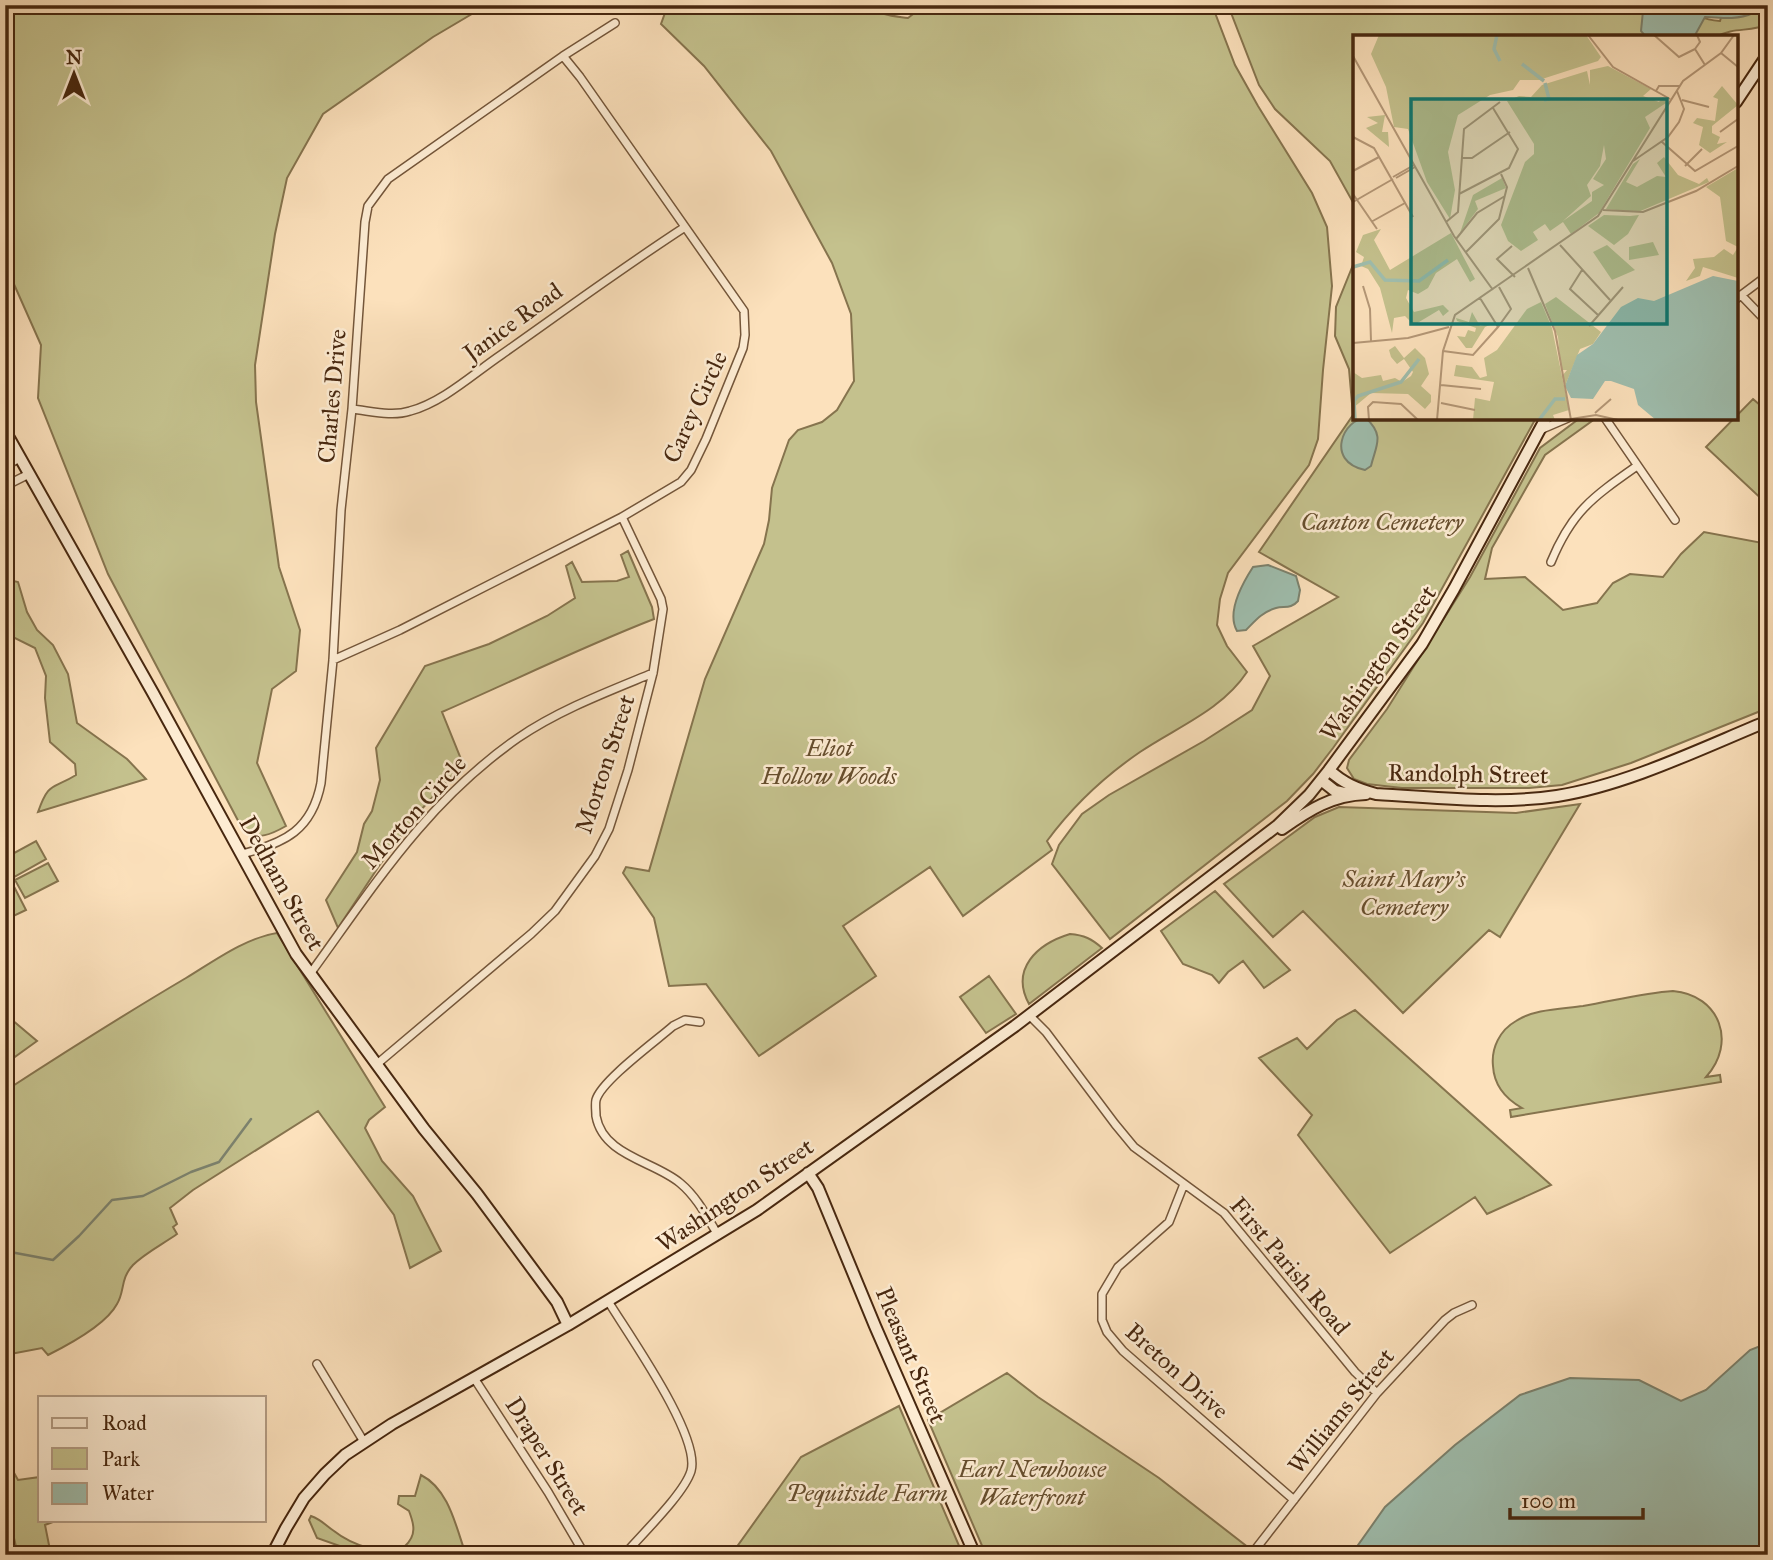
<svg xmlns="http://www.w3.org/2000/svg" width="1773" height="1560" viewBox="0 0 1773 1560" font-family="'IM FELL Great Primer',serif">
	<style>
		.green { fill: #c4c18d; stroke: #86744e; stroke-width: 2 }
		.water { fill: #9fbeae; stroke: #7c826e; stroke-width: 2 }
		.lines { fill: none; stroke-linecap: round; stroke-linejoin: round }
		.stream { stroke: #7c826e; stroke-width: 2.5 }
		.minor-casing { stroke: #74563a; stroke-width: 10 }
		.secondary-casing { stroke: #47270f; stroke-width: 14 }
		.minor { stroke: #fdecd3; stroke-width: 7 }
		.secondary { stroke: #fdecd3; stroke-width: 10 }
		.labels { text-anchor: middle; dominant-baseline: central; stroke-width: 5; stroke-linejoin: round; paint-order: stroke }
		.street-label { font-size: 24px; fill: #47270f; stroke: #fdecd3 }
		.park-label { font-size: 24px; font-style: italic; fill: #664e2e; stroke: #fdecd3 }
		.inset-river { fill: none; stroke: #9fbeae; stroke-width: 3.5 }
		.inset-road { fill: none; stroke: #b49777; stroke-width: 2 }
		.view { fill: #0f766e; fill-opacity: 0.15; stroke: #0f766e; stroke-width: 3.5 }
		.inset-edge { fill: none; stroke: #47270f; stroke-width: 3.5 }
	</style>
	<rect width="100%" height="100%" fill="#fce1bc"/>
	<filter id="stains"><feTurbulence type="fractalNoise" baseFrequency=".00286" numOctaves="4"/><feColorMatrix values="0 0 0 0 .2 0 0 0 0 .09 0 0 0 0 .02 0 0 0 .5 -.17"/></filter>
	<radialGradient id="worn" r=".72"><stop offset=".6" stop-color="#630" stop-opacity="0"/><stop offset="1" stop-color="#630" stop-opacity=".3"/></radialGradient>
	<path class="green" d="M5 5H487L433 37 323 114 287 178 275 234 255 365 256 402 279 567 300 630 296 671 272 689 257 763 286 826C272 834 258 841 243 830L108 574 38 398 41 345 5 264Z
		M681 5H871C879 16 894 16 908 18L921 8 918 5H1212L1235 65 1258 106 1312 193 1327 227 1332 286 1323 370 1318 439 1309 465 1228 573 1220 599 1217 625 1227 646 1247 672C1222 710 1177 727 1140 752 1105 776 1072 807 1047 841L1052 850 963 916 930 867 843 926 876 976 759 1056 706 984 669 986 654 918 623 873 626 867 649 871 705 679 764 544 769 520 772 488 789 440 798 430 822 422 837 410 854 381 851 314 832 263 771 151 704 66 661 24 665 13Z
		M1228 5H1685C1694 17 1707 20 1720 21L1725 5H1768V24C1750 33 1735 26 1716 37H1355V206L1330 161 1275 109 1259 85Z
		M1355 260V418H1536L1423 623 1333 748 1313 774 1287 801 1110 939 1052 864 1059 845 1082 814 1109 795 1204 741 1252 710 1270 676 1253 646 1338 597 1259 552 1353 415 1349 369 1335 336 1336 307Z
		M1753 399 1768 412V505L1706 447Z
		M1580 418H1590L1592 421 1545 455 1492 548 1485 579 1525 577 1563 610 1597 603 1613 583 1630 574 1663 577 1681 554 1704 532 1768 544V708L1631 763 1562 785 1529 788H1402L1367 784 1354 779 1347 768 1349 760 1387 709 1470 577 1540 448Z
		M628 551 652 607 654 619C582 647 513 681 442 712L463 764 419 812 379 866 338 928 326 900 357 852 364 824 372 811 380 780 376 748 425 666 489 644 547 616 575 598 566 566 572 562 582 582 617 581 629 577 621 555Z
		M5 579 18 582 27 612 37 630 53 645 68 674 77 723 127 759 146 779 38 812C49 781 52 790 76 775L75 764 50 742 45 698 46 676 35 648 15 638 5 640Z
		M1580 804 1500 937 1489 930 1403 1013 1303 911 1273 937 1224 884 1315 817 1339 807 1516 813Z
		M36 841 46 859 14 877 5 858Z
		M48 863 58 881 25 898 15 880Z
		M5 869 26 910 5 920Z
		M1215 891 1290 970 1264 988 1243 961 1228 972 1219 983 1212 975 1183 964 1161 931Z
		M277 933 385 1107 369 1120 365 1128 382 1161 413 1196 441 1251 410 1268 394 1215 318 1111 193 1190 170 1208 177 1224 173 1227 177 1234C163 1244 145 1253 133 1265 120 1279 125 1291 117 1304 106 1325 68 1345 48 1355L42 1348 5 1355V1091C65 1052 125 1014 186 978 214 961 245 938 277 933Z
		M1070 934C1084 935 1092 939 1102 948L1029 1004C1010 969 1037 944 1070 934Z
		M989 976 1016 1014 986 1033 960 997Z
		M1673 991C1720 995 1737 1043 1706 1077L1720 1075 1721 1082 1511 1117 1510 1110 1522 1108C1506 1099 1494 1085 1493 1066 1491 1048 1500 1030 1516 1021 1534 1009 1562 1009 1583 1006 1613 1001 1643 993 1673 991Z
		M1355 1010 1551 1185 1487 1214 1475 1197 1390 1253 1298 1135 1312 1115 1259 1058 1297 1038 1307 1049 1337 1020Z
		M5 1014 37 1041 5 1064Z
		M1007 1373 1038 1397 1159 1478 1258 1555H986L928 1420Z
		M899 1406 963 1555H731L801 1457Z
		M5 1442 13 1471 18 1480 40 1477V1520H58L45 1525 51 1555H18L13 1534 5 1536Z
		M421 1475C449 1489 456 1527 466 1555H365L317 1538 309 1520 311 1516C322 1520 325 1525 334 1531 349 1543 389 1560 405 1546 417 1535 414 1524 409 1511L398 1504 399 1496H415Z"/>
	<path class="water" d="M1637 5H1756L1753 13C1738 20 1721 18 1705 17L1694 37H1646L1641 31 1643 11Z
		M1366 418C1385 436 1376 445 1371 466L1365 470C1324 461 1344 418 1366 418Z
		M1268 565 1296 576 1300 590 1298 601C1291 609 1285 606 1276 608 1262 612 1255 621 1246 630L1237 631C1226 612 1242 584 1253 567Z
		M1768 1343V1555H1351L1385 1507 1455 1445 1520 1395 1570 1378 1639 1380 1681 1401 1706 1390 1750 1350Z"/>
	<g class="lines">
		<path class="stream" d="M921 8 942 9 950 5
			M5 1251 53 1260 79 1236 112 1200 143 1196 191 1172 219 1162 251 1119"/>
		<defs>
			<path id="minor" d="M1741 295 1768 323
				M1736 299 1768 275
				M352 409C371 411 392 417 410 411 443 402 473 374 501 355 562 312 622 268 685 227
				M1605 418 1675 520
				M1540 430 1568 418
				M5 466 20 458
				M5 486 29 474
				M1551 562C1572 511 1593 497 1637 466
				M333 660 400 630 622 517 681 482 691 470 706 439 743 348 745 335 744 311 580 77 563 56
				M5 810 10 819
				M242 854C285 843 312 830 321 783L333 660 341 510 352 409 365 222 368 206 388 179 563 56 615 23
				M310 974C374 886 426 802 518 738 559 710 607 692 653 673
				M1029 1015 1046 1032 1115 1124 1134 1147 1224 1213 1355 1372 1377 1393
				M700 1022 685 1020 673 1026C656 1041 601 1081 596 1100 595 1104 596 1111 596 1116 603 1156 654 1161 680 1183 697 1197 707 1217 718 1235
				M377 1064 531 934 555 911 595 856 609 829 628 770 653 673 663 609 661 599 622 517
				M1184 1184 1169 1222 1118 1267 1102 1294V1320L1107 1332 1123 1351 1294 1500
				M608 1301C628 1334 701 1436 691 1471 684 1494 641 1535 624 1555
				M317 1364 364 1442
				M474 1378 548 1492 585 1555
				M1251 1555 1377 1393 1445 1320 1454 1313 1472 1305"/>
			<path id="secondary" d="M1736 102 1768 54
				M5 431 153 693 296 954 424 1129 477 1194 557 1302 568 1325
				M1329 770C1343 783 1357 789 1376 794 1435 797 1498 805 1557 796 1627 785 1702 748 1768 721
				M1321 780 1335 791 1349 794
				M1282 829C1309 810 1332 795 1366 794
				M808 1173 818 1188 875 1326 975 1555
				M272 1555 286 1528 304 1498 325 1474 345 1455 392 1424 568 1325 757 1210 1015 1026 1277 826 1309 795 1329 770 1422 644 1454 589 1546 418"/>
		</defs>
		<use href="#minor" class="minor-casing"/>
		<use href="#secondary" class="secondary-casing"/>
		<use href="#minor" class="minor"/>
		<use href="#secondary" class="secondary"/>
	</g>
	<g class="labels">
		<g class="street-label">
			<text transform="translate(513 322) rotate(-36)">Janice Road</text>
			<text transform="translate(332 396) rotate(-85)">Charles Drive</text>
			<text transform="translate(695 407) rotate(-65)">Carey Circle</text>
			<text transform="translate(1378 663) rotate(-55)">Washington Street</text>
			<text transform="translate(605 764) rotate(-72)">Morton Street</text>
			<text transform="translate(1468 774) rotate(1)">Randolph Street</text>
			<text transform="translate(414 812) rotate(-48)">Morton Circle</text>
			<text transform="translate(282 883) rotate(61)">Dedham Street</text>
			<text transform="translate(735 1195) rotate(-34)">Washington Street</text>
			<text transform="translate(1290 1266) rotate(50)">First Parish Road</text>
			<text transform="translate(911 1355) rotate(67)">Pleasant Street</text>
			<text transform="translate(1177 1371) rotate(42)">Breton Drive</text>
			<text transform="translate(1341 1411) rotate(-51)">Williams Street</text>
			<text transform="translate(547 1456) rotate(58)">Draper Street</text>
		</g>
		<g class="park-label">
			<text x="1382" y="522">Canton Cemetery</text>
			<text x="829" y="748">Eliot<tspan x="829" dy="28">Hollow Woods</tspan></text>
			<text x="1404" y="879">Saint Mary's<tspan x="1404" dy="28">Cemetery</tspan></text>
			<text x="1032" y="1469">Earl Newhouse<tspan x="1032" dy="28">Waterfront</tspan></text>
			<text x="867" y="1493">Pequitside Farm</text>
		</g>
	</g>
	<g transform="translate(1353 35)">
		<rect width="385" height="385" fill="#fce1bc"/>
		<path d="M26 0H233L248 22 245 26 186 45H167L160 55 137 60 105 80 95 117 102 155 97 184 74 147 55 94 41 92 33 52 18 19ZM255 31 298 54 290 61 306 67 310 62 313 68 292 82 297 93 246 178 218 199 210 187 197 196 192 189 180 197 185 205 168 216 155 206 148 190 172 127 181 119V109L154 66 166 61 178 62 189 50 234 36 237 50V35ZM251 110 253 124 240 144 251 150 239 157V166L210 186 238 161 234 150 247 131ZM369 51 385 70 359 91V98L367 102 364 109 374 107 357 118 346 110 350 92 340 88 344 83 362 86 365 64 360 62ZM32 80 29 97H35L36 112 13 93 25 88 14 82ZM311 122 325 140 346 149 354 143 356 147 285 177 253 174 280 129 287 124 273 147 284 152 304 141 313 142 304 128ZM385 133V212L373 206 367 162 353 152ZM149 143 153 153 122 166 125 174 107 198 120 160ZM251 180 277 181 286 180 275 199 261 210 235 191ZM28 194 21 205 37 235 98 198 122 244 117 247 104 224 83 238 75 253 65 259 55 255 53 263 61 277 90 270 96 276 90 281 86 275 61 290 52 281 41 283 39 298 27 253 15 234 8 231 11 222 3 217 10 200ZM300 207 306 220 276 225V212ZM254 210 282 235 259 245 240 217ZM385 212V243L350 232 347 241 333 246 342 233 340 224 361 222 371 214 380 220ZM203 262 248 297 240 309 227 314 212 351 209 341 214 335H208L205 302 192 269ZM188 267 199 293 216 375 200 380 202 385H120L122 363 137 366 141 347 101 341 103 330 119 332 127 343 134 341 131 323 144 315 174 274ZM119 277 127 291 141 288 132 292 119 313H113L104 301 112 302 115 295 122 297 123 293 104 286 103 283 116 287ZM42 311 51 323 62 313 72 323 76 339 68 351 78 360V367L72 374 55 359 18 358 0 373V337L9 343 28 340 30 346 42 343 49 347 58 341 60 337 51 324 44 329 38 322 36 315Z" fill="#c4c18d" fill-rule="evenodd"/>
		<path d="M360 241 385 246V385H303L285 370 281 354 258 346H252L240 364 218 363 212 351 224 320 240 309 268 272 285 263 301 266Z" fill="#9fbeae"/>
		<path class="inset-river" d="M144 0 141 14 147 26M169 29 191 46M191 65 196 64 192 48M0 232 17 227 32 245 66 246 95 225M2 385 1 366 5 361 48 347 66 324M186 385 202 364H212"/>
		<path class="inset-road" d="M235 0 260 32 317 64M301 0 326 22 342 14M344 0 347 7 342 14 352 30M368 18 385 32M0 21 101 201 140 255M303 56 306 51H327M329 65 356 72M367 97 385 84M0 102 21 113 60 182M309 107 342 136 385 111M109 123H119L157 97M280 126 315 102 326 87 331 74 324 56M332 131 349 114M0 136 26 122M40 142 61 130M43 143 62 132M0 159 24 194M106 159 156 133 165 114 140 73M0 167 40 144M250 175 290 177 343 156 385 131M18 187 52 168M93 187 105 177 111 94 147 67M103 204 124 178 152 161M207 210 257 265M159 211 144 224 162 242M113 217 146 184 154 152 148 139M175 233 202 296 218 385M229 235 217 254 245 280M10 251 17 274 18 306M127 263 145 292M236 291 270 252M0 308 55 303 96 292M90 316 120 320 145 292 158 274 146 252M88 350 128 354M88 368 122 375M242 378 258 364M218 384 243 380 265 385M16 385 15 372 20 367 48 369 65 385M84 385 90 316 102 280 245 181 330 46 368 18 381 0"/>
		<path class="view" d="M58 64H314V289H58Z"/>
		<rect width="385" height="385" class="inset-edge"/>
	</g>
	<rect width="1773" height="1560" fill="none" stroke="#fce1bc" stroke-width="28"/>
	<rect x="7" y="7" width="1759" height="1546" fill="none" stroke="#47270f" stroke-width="3.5"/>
	<rect x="14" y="14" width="1745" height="1532" fill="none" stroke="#47270f" stroke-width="2"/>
	<rect x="38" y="1396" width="228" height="126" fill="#fdecd3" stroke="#b49d85" stroke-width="2"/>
	<rect x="52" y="1418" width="35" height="10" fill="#fdecd3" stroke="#b49d85" stroke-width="2"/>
	<text x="102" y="1430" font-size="21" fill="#47270f">Road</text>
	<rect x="52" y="1448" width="35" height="21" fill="#c4c18d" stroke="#b49d85" stroke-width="2"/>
	<text x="102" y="1466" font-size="21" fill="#47270f">Park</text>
	<rect x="52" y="1483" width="35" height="21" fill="#9fbeae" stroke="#b49d85" stroke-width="2"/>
	<text x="102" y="1500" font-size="21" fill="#47270f">Water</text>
	<g transform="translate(74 74)" stroke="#fdecd3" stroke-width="5" paint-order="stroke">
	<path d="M0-5L12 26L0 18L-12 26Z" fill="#47270f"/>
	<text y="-10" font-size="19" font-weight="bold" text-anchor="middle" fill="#47270f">N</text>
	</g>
	<path d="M1510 1508v10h133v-10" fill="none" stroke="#47270f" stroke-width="3.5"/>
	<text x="1521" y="1508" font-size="21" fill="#47270f" stroke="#fdecd3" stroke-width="5" paint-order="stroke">100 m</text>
	<rect width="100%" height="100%" filter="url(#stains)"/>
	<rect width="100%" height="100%" fill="url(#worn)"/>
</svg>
